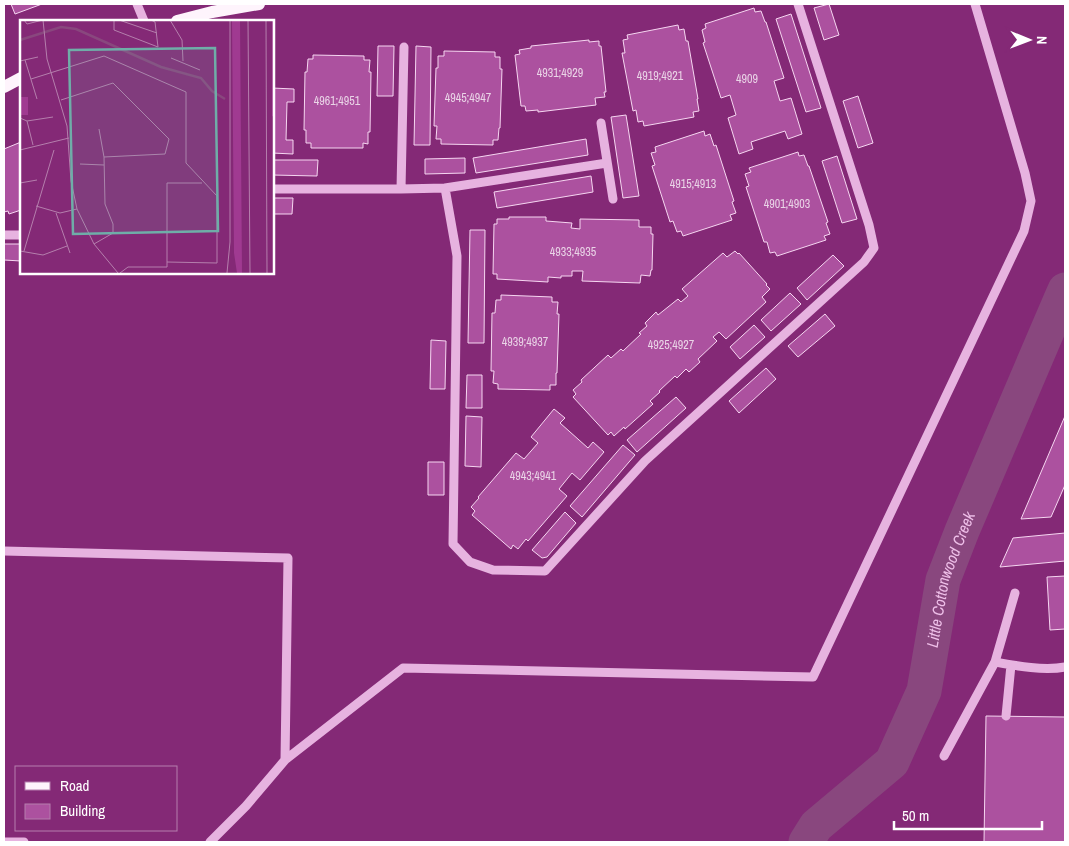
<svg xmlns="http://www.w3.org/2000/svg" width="1069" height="846" viewBox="0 0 1069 846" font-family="'Archivo Narrow',sans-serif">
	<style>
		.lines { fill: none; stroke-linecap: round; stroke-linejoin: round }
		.river { stroke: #89477e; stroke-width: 35 }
		.building { fill: #ac519f; stroke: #f6d6f1 }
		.minor { stroke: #e7b3e0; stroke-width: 9 }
		.major { stroke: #fef4fc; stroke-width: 12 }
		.labels { text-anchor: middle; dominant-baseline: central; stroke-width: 4; stroke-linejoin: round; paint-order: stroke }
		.number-label { font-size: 12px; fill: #ead4e7 }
		.water-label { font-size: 16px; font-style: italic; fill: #eebfe8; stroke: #842976 }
		.inset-river { fill: none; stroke: #89477e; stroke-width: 2.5 }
		.inset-road { fill: none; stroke: #b57fad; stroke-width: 1 }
		.view { fill: #6fada8; fill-opacity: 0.15; stroke: #6fada8; stroke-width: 2.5 }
		.inset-edge { fill: none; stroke: #fff; stroke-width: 2.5 }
	</style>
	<rect width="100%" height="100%" fill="#842976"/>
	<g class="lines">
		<path class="river" id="s1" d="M806 842 816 826 892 762 924 691 943 580 962 531 1061 299 1065 290"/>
	</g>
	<path class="building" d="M11 4H42L15 14Z
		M829 4 839 35 824 40 814 8Z
		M754 8 755 12 761 11 765 22H766L784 78 774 81 780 101 791 98 802 134 788 139 785 131 751 142 753 149 739 154 728 118 736 115 730 95 721 98 703 43 705 42 702 30 706 28 705 24Z
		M791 14 821 108 806 112 776 19Z
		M678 25 679 30 684 29 686 41H688L698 99H697L699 111 693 112 694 117 644 126 643 121 638 122 636 110 633 111 622 53H625L623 40 628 39 627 35Z
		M589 40V42L599 41V46H601L606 92H604L605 97 595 98 596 105 538 112V110L526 111 525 106H521L515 55 520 54 519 50 531 48V46Z
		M378 46H394L393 96H377Z
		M416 46 431 47 430 145H414Z
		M444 51 495 52V57H500V69H502L500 128H499L498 140H493V145L441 144V139H436L437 126H434L436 68H438V56H444Z
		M313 55 364 56V60H370L369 72H371L370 132H368V144L363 143V148H311V143H306V130H304L305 72H307L308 59H313Z
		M272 88 294 89V102H287L286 140H293V154L272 153Z
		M858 96 873 143 858 148 843 101Z
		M626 115 639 196 623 198 611 117Z
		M704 131 705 136 710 134 714 146 716 145 734 201 732 202 736 213 730 215 732 220 683 236 681 231 677 232 673 221 670 222 652 166 655 165 651 153 656 152 655 147Z
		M586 139 588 155 476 173 473 158Z
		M21 142V210L9 214 8 211 4 212V149Z
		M798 152 799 156 804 155 808 166H809L828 222 826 223 830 234 824 236 826 240 777 256 775 252 770 253 767 242H764L746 187 749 186 745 174 751 172 749 168Z
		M837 156 857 219 842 223 822 161Z
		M465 158V173L425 174V159Z
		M272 160H318L317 176 272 175Z
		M591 176 593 192 497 208 494 192Z
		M272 198H293L292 214H272Z
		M509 217H546V221L572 223 571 228 580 229V219L639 220V227H651V234H653L652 270H651L650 276 641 275 640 283 582 281 583 271H572V276H561V278L548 277V282L497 279V274H493L494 224H497V219H509Z
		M470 230H485L484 343H468Z
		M4 244H21V261L4 260Z
		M735 251 738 254 739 253 767 284 766 285 770 289 762 297 766 302 726 339 719 332 713 337 717 341 698 359 700 362 689 372 686 369 677 378 675 376 659 391 660 392 650 401 653 404 625 429 624 427 614 436 611 432 608 435 573 397 576 394 573 390 582 382 581 380 608 355 611 358 621 349 623 351 641 334 639 333 647 326 645 323 656 312 658 315 678 299 681 302 688 296 682 289 723 253 727 257Z
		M833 255 844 266 807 300 797 288Z
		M790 293 801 304 771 331 761 320Z
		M501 295 552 297V302H558L557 314H559L557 373H556V385H550V390L498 389V384L493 383 494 371H491L492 313H495L496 300H501Z
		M825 314 835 326 798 357 788 346Z
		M754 325 765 337 740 359 730 347Z
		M431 340 446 341 445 389H430Z
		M766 368 776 379 739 413 729 401Z
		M467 375H482V408H466Z
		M676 397 686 408 637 452 627 440Z
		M554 409 565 418 560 423 588 448 593 442 604 452 580 480 572 473 559 489 567 496 528 541 526 539 518 549 513 545 511 549 472 515 475 511 471 507 479 498 478 497 516 453 524 459 538 443 531 437Z
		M466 416 482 417 481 467 465 466Z
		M1065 416V485L1051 517 1021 519Z
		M623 445 635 455 582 517 570 506Z
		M428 462H444V495H428Z
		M565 512 576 523 547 557 542 558 532 550Z
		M1065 533V561L1000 567 1013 538Z
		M1065 576V629L1050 630 1047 577Z
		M986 716 1065 717V842H984Z"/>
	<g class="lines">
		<path class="minor" d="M137 4 144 21
			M601 123 613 199
			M445 188 457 256 453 544 470 562 493 570 545 571 645 461 864 262 874 248 869 225 798 4
			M272 189H401L445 188 607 163
			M401 189 404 47
			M4 235H21
			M4 551 288 558 285 760
			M995 662C1017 666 1044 671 1065 667
			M1006 716 1011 665
			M944 756 995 662 1015 593
			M4 842H24
			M210 842 246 806 285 760 403 668 813 677 1024 231 1031 201 1025 173 975 4"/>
		<path class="major" d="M177 21 212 12 259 4
			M4 87 21 78"/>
	</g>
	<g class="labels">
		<g class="number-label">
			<text x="560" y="73">4931;4929</text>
			<text x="660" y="76">4919;4921</text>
			<text x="747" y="79">4909</text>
			<text x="468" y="98">4945;4947</text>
			<text x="337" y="101">4961;4951</text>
			<text x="693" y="184">4915;4913</text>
			<text x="787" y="204">4901;4903</text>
			<text x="573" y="252">4933;4935</text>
			<text x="525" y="342">4939;4937</text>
			<text x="671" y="345">4925;4927</text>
			<text x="533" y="476">4943;4941</text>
		</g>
		<g class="water-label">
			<text stroke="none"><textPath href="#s1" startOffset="311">Little Cottonwood Creek</textPath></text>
		</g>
	</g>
	<g transform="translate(20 20)">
		<rect width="254" height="254" fill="#842976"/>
		<path d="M212 0H220L222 253H217L214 233ZM252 0H254V97L252 96ZM0 77H8V95H0Z" fill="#a03a91"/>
		<path class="inset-river" d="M0 20 41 7 56 9 141 47 181 58 192 71 205 79"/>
		<path class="inset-road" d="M4 0 7 4 23 0M23 0 27 39 47 106 51 161 57 189 74 224 98 253M94 0V10L138 27 135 2 131 0M99 0 137 13M150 0 162 20 163 41M228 0 230 253M246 0 247 253M151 38 180 50M5 40 17 79M0 41 18 37M11 59 84 36 166 72V143L197 176V243L147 242V163H182M41 80 93 63 149 119 145 134 84 137M0 98 7 101 13 125M7 101 33 97M0 130 49 118M60 144 84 145M0 163 17 160M16 186 40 193 57 189M36 193 50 233M74 224 93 213V204L85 184 84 137 79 109M0 231 23 235 47 226M4 231 34 130M100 253 108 247H147V242M207 253 210 222V0"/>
		<path class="view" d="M195 28 198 211 53 214 49 30Z"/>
		<rect width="254" height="254" class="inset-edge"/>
	</g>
	<rect width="1069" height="846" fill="none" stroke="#ffffff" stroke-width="10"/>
	<rect x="15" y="766" width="162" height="65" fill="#842976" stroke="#b57fad"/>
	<rect x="25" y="782" width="25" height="8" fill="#fef4fc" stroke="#b57fad"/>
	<text x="60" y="791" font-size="15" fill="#ffffff">Road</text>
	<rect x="25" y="804" width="25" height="15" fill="#ac519f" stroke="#b57fad"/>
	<text x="60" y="816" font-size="15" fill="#ffffff">Building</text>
	<g transform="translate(1029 40) rotate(91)" stroke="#842976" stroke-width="4" paint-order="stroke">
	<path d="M0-4L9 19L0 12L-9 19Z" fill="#ffffff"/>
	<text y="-8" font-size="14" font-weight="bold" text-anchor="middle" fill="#ffffff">N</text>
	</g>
	<path d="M894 821v8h148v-8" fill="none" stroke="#ffffff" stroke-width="2.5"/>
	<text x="902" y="821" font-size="15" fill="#ffffff" stroke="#842976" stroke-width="4" paint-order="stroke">50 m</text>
</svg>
